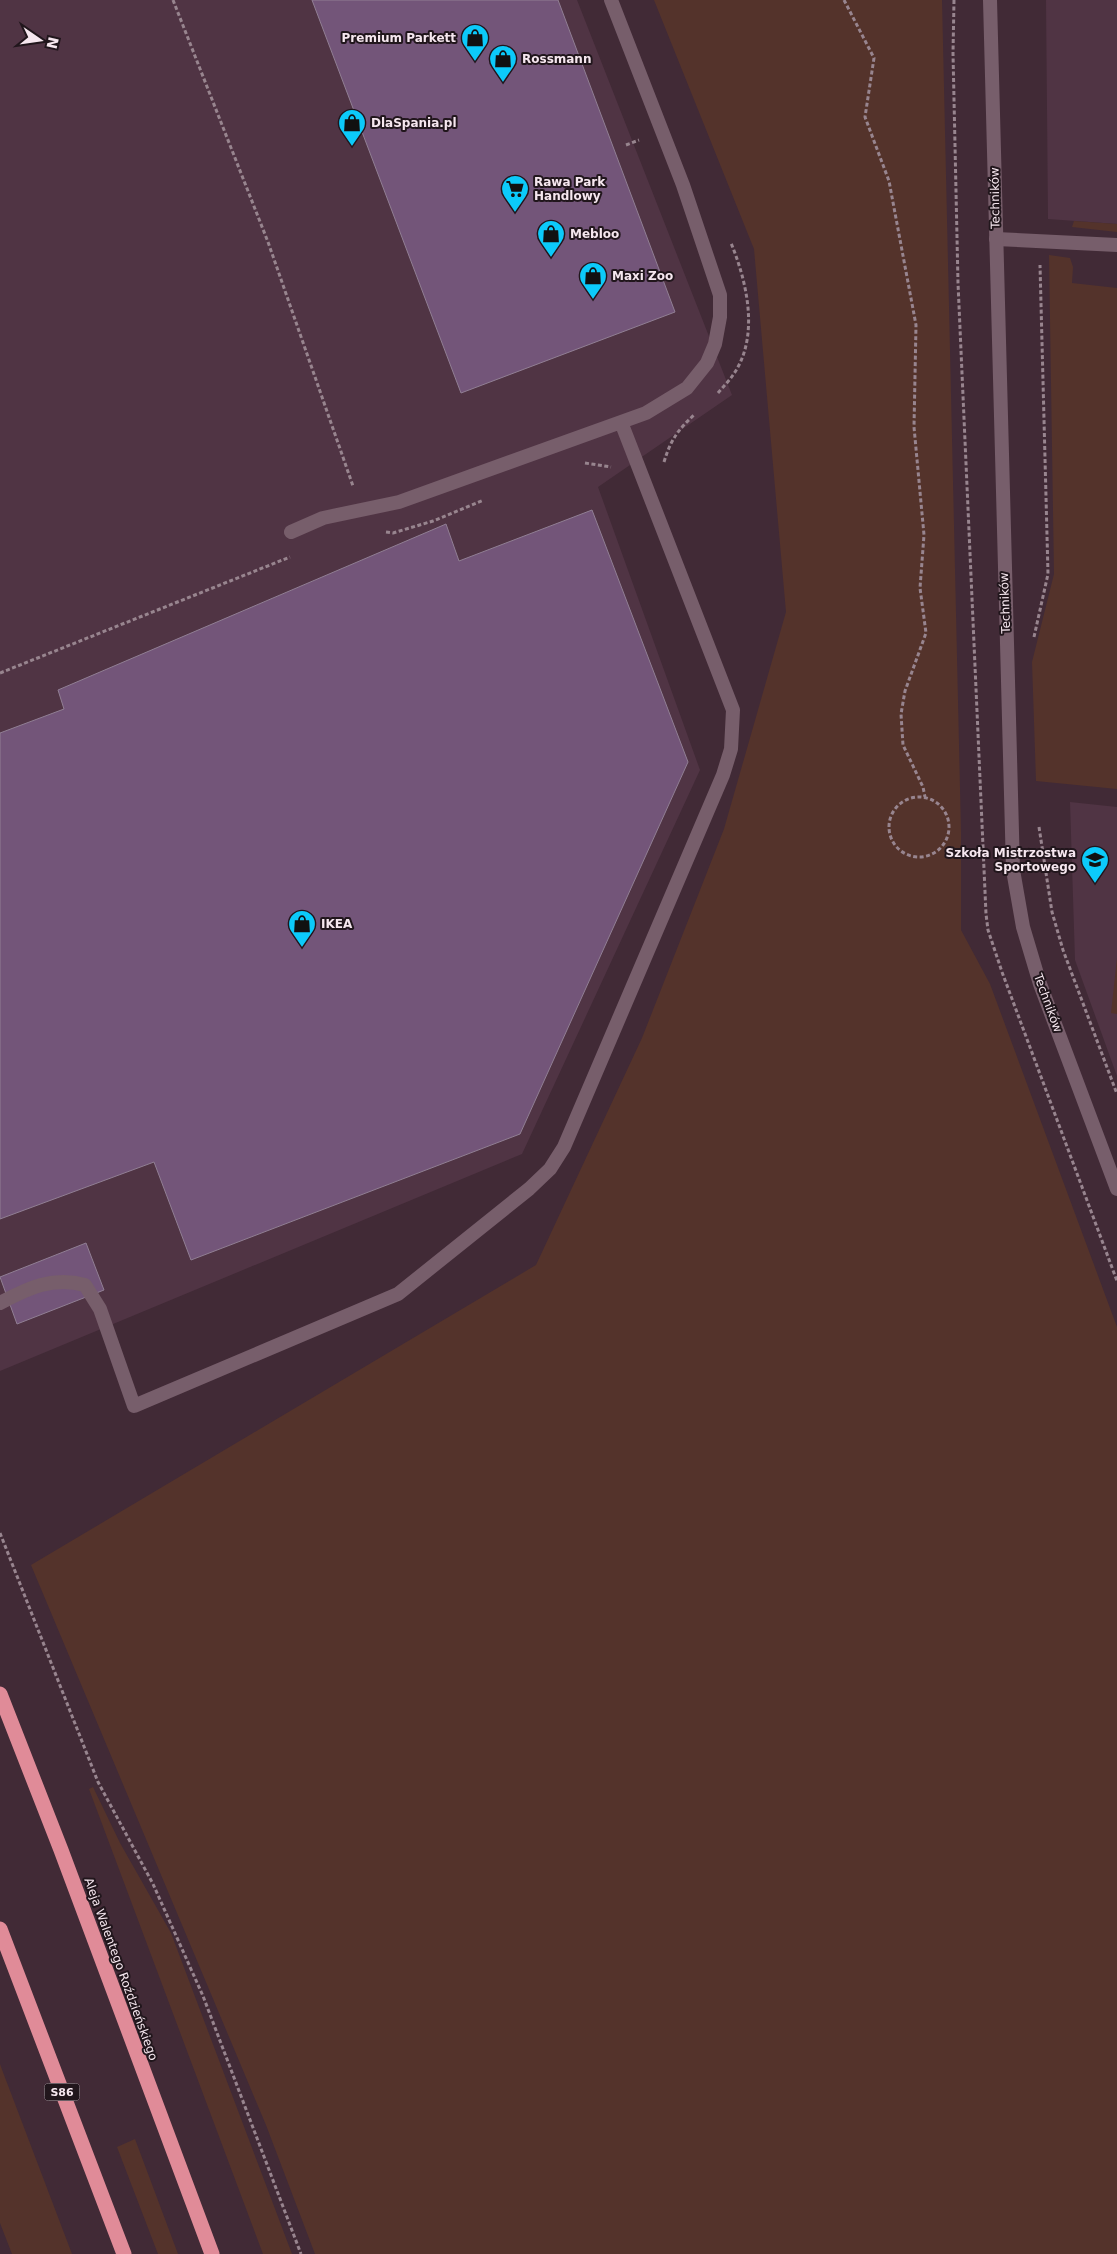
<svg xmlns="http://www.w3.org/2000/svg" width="1117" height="2254" viewBox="0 0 1117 2254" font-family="'DejaVu Sans',sans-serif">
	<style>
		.built { fill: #503444 }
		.green { fill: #54332b }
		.building { fill: #735579; stroke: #917f94 }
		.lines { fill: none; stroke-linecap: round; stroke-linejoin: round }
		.path { stroke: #98858f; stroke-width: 3; stroke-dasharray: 4 2.5; stroke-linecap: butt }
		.service { stroke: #775e6b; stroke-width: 14 }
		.minor { stroke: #775e6b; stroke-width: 14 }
		.motorway { stroke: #e08b98; stroke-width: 15 }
		.labels { text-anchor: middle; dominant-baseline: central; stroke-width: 4; stroke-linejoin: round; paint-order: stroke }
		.shield { fill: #21161c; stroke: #b6a8b0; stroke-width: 1 }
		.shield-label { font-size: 11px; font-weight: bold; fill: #f6e7ef }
		.poi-label { font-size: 12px; font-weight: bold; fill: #f6e7ef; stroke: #21161c; text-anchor: start }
		.street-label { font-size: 12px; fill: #f6e7ef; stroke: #21161c }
	</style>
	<rect width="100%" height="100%" fill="#412a36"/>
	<path class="built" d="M0 0H577L732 395 598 487 700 770 522 1154 0 1371Z
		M1046 0H1117V224L1048 219Z
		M1070 802 1117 807V1076L1075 960Z"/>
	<path class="green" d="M654 0H942L961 832V930L990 984 1117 1327V2254H315L266 2125 31 1565 536 1265 642 1038 724 829 786 612 754 249Z
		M1074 221 1117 224V232L1072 227Z
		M1049 255 1070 258 1073 267 1072 283 1117 288V789L1036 781 1032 662 1054 574Z
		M1117 958V1014L1111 1013Z
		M93 1787 120 1843 171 1933 292 2254H263L89 1789Z
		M0 2064 1 2067 72 2254H12L0 2223Z
		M135 2139 178 2254H158L117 2147Z"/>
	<path class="building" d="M312 0H558L675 312 461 393Z
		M592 510 688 762 520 1134 191 1260 154 1162 0 1219V733L64 709 58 690 446 524 459 561Z
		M86 1243 104 1290 17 1324 0 1277Z"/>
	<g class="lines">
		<path class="path" d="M173 0 268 242 353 486
			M844 0 874 58 865 117 889 181 916 325 914 427 924 535 920 588 926 633 905 691 901 714 903 745 923 787 925 797
			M954 0 953 53 958 283 986 914 988 930 1002 972 1117 1281
			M626 145 639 140
			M718 393C723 387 729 381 733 375 760 337 747 282 731 243
			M664 462C671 439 678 430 695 414
			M585 463 611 467
			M386 532 393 533 433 521 484 500
			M1034 637 1048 574 1040 265
			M0 673 290 557
			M889 827a30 30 0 1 1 60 0a30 30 0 1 1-60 0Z
			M1039 827 1052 912 1063 950 1117 1094
			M0 1533 98 1782 153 1884 203 1996 301 2254"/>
		<path class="service" d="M996 239 1117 245
			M291 532 323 518 399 502 646 413 687 388 707 363 715 344 720 317V295L683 185 611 0
			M0 1303C28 1288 53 1276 85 1285L100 1309 134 1406 398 1294 529 1189 550 1169 564 1147 723 775 731 749 733 710 621 422"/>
		<path class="minor" d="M990 0 1013 870 1023 927 1040 984 1117 1189"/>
		<path class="motorway" d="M0 1694 61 1850 212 2254
			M0 1929 124 2254"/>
	</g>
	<defs>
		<symbol id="shop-pin" viewBox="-11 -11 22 30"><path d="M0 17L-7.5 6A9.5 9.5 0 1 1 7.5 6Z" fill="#0ccafa" stroke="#21161c"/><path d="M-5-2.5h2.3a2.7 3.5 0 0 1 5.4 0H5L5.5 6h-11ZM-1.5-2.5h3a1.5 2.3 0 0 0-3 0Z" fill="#111"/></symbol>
		<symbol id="supermarket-pin" viewBox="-11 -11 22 30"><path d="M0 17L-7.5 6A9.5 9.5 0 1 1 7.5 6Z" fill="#0ccafa" stroke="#21161c"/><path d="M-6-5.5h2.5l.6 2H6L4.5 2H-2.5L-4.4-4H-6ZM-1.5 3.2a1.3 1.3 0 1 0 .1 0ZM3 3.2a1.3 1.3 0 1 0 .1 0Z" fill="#111"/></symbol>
		<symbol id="school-pin" viewBox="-11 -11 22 30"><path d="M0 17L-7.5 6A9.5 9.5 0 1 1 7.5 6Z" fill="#0ccafa" stroke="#21161c"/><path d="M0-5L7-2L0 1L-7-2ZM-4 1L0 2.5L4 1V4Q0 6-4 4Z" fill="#111"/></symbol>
	</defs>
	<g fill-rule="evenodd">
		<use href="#shop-pin" x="459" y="22" width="32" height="43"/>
		<use href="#shop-pin" x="487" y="43" width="32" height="43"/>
		<use href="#shop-pin" x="336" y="107" width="32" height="43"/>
		<use href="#supermarket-pin" x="499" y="173" width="32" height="43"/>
		<use href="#shop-pin" x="535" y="218" width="32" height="43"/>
		<use href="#shop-pin" x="577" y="260" width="32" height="43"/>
		<use href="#school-pin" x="1079" y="844" width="32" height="43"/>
		<use href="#shop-pin" x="286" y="908" width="32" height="43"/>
	</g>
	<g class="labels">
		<rect class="shield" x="44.5" y="2083.5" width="35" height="17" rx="4"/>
		<g class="shield-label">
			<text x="62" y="2092">S86</text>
		</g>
		<g class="poi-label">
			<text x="456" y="38" text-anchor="end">Premium Parkett</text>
			<text x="522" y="59">Rossmann</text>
			<text x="371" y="123">DlaSpania.pl</text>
			<text x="534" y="182">Rawa Park<tspan x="534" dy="14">Handlowy</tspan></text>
			<text x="570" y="234">Mebloo</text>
			<text x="612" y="276">Maxi Zoo</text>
			<text x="1076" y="853" text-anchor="end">Szkoła Mistrzostwa<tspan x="1076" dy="14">Sportowego</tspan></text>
			<text x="321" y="924">IKEA</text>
		</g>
		<g class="street-label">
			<text transform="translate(995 198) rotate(-91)">Techników</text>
			<text transform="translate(1005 603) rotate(-92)">Techników</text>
			<text transform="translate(1048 1003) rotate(70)">Techników</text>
			<text transform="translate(121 1969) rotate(70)">Aleja Walentego Roździeńskiego</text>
		</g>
	</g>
	<g transform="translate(40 40) rotate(103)" stroke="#21161c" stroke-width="4" paint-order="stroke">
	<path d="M0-4L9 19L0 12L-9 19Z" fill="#f6e7ef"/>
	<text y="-8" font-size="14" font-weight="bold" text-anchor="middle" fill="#f6e7ef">N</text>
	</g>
</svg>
